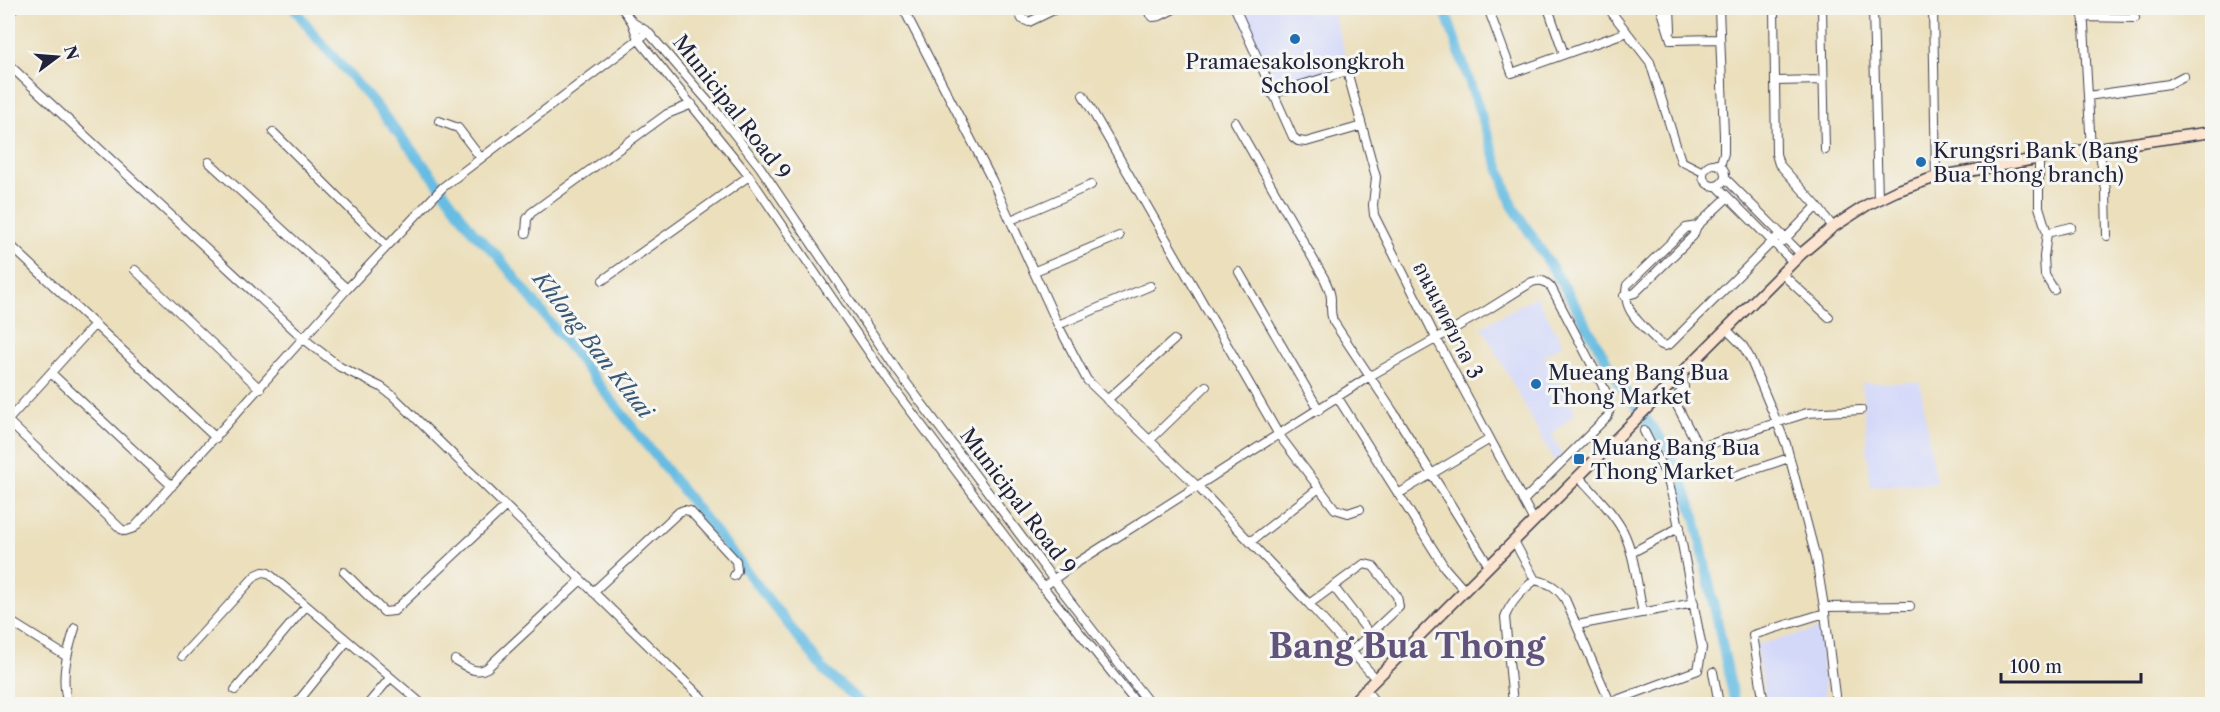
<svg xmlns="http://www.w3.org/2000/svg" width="2220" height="712" viewBox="0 0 2220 712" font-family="'Libre Caslon Text','Noto Serif Thai',serif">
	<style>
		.built { fill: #d3d8f9 }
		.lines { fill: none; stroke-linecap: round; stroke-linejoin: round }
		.canal { stroke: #66bce2; stroke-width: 10 }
		.minor-casing { stroke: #403e4e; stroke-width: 10 }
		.secondary-casing { stroke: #403e4e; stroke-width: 13 }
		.minor { stroke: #fff; stroke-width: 8 }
		.secondary { stroke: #fce5d0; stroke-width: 10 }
		.poi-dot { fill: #1f6fb2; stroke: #f6f6f2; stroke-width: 2 }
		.labels { text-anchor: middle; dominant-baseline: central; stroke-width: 6; stroke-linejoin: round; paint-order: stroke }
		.poi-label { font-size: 21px; fill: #22223b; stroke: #f6f6f2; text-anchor: start }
		.street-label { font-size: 21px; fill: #22223b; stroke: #f6f6f2 }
		.water-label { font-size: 22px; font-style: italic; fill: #3a5875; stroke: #f6f6f2 }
		.town-label { font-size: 33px; font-weight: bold; fill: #61537b; stroke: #f6f6f2 }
	</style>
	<rect width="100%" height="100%" fill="#f6f6f2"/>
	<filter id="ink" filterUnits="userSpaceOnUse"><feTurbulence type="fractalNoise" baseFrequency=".0167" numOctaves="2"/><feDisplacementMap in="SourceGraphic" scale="12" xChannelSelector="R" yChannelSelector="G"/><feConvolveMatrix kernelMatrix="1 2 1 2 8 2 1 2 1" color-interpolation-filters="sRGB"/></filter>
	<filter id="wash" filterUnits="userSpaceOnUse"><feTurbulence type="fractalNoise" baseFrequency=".008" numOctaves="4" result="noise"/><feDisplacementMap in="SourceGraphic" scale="24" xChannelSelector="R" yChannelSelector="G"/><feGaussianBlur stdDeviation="1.35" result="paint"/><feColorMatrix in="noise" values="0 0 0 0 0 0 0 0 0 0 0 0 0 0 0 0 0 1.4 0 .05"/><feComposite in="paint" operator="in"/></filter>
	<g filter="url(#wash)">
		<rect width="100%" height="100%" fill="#ebdfbc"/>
		<path class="built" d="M1235 8H1339L1332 10 1350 69 1271 91Z
			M1536 296 1563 344 1544 356 1576 412 1552 435 1563 455 1555 462 1482 327Z
			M1920 382 1936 483 1870 486 1862 383Z
			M1819 629 1826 704H1767L1756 645Z"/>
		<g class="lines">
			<path class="canal" d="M294 8 316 37 369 97 431 174 474 233 497 255 825 671 862 704
				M1444 8 1512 205 1567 291 1619 383 1661 439 1680 475 1695 517 1735 704"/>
		</g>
	</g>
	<g filter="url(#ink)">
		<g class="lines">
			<defs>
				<path id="minor" d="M622 8 632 22 638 39 749 176 890 383 1043 587 1137 704
					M903 8 992 180 1058 325 1087 380 1198 487 1309 604 1376 679
					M1017 8 1022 19 1029 22 1058 8
					M1145 8 1153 17 1160 16 1176 8
					M1235 8 1293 137 1298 141 1306 142 1362 126
					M1488 8 1512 73 1627 32
					M1548 8 1564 54
					M1610 8 1612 13 1650 62 1681 161 1703 172
					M1661 8 1671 40 1719 39
					M1670 8 1671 30
					M1719 8 1724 135V153L1720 166
					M1774 8 1775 81
					M1822 8 1825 150
					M1873 8 1878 199
					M1933 8 1936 177
					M2083 8 2091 149
					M8 15 14 8
					M2083 17 2135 18
					M632 22 648 32 713 107 760 167 899 373 1053 579 1150 704
					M8 64 304 339 340 367 381 387 393 396 708 704
					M1823 80 1775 81 1776 154 1779 164 1817 206 1833 227
					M1272 94 1347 71 1376 177 1373 205 1374 215 1436 338 1534 521
					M1083 95 1279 435 1335 509 1348 513 1360 509
					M2088 96 2169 84 2184 76
					M439 121 458 128 480 157
					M1235 122 1324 278C1327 285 1331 292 1331 299 1331 308 1330 312 1333 321L1394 413 1489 566
					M273 132 387 246
					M2099 148 2106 190 2107 236
					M2039 158V207L2047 233 2044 257 2045 275 2054 290
					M209 162 347 289
					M1703 175a11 11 0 1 1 22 0a11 11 0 1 1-22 0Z
					M1725 178 1801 254
					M1717 186 1793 262
					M1011 220 1091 185
					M1697 226 1686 228 1627 285C1621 312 1643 325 1660 344L1665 346 1670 344 1780 234
					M526 233 527 219 531 213 667 114 692 104
					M2047 233 2071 227
					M1783 241 1817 206
					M8 243 216 438
					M135 270 260 389
					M1035 271 1119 236
					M1239 272 1319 410
					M1781 273 1829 317
					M603 280 749 176
					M1624 296 1635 293 1693 236 1697 226 1728 197
					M1058 325 1150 286
					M1726 329 1743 346 1750 358 1786 444 1816 558 1825 613 1836 704
					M1683 372 1684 388 1674 400 1697 444 1701 447 1807 413 1861 410
					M51 373 172 486
					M1338 398 1445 568 1465 591
					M1107 400 1174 340
					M8 420 95 324
					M8 421 121 529 125 531 134 528 347 289 443 187 648 32
					M1150 440 1206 386
					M1735 476 1789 458
					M1579 477C1594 493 1612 511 1623 531 1635 555 1637 586 1643 613
					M1398 494 1490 439
					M1514 541 1535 580C1549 583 1556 586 1565 599L1609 700 1614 701 1698 670 1702 648 1675 507 1667 477 1644 431
					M1250 542 1319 488
					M1631 553 1680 527
					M344 572 384 612 394 611 505 507
					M1333 586 1370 634
					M1043 587 1075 564 1370 376 1487 310 1532 282C1541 279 1545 281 1551 287L1606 392 1610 408 1608 416 1523 501
					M593 592 679 512 684 510 690 511 736 561 737 571 734 576
					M1309 604 1364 564 1373 566 1397 596 1399 607 1352 651
					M1825 607 1910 606
					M8 620 66 656
					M1577 625 1694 603
					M182 656 256 575 263 572 268 573 422 704
					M455 660C466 666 475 675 487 668L581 580
					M1713 672 1719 704
					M1365 689 1377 704
					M235 690 306 606
					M68 704C60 678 67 653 75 628
					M296 704 347 641
					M368 704 390 678
					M1513 704 1505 617C1510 603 1523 589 1535 580
					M1764 704 1753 635 1825 613"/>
				<path id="secondary" d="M1351 704 1801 254 1833 227 1867 205 1896 191 1936 177 2091 149 2212 132"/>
			</defs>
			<use href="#minor" class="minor-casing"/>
			<use href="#secondary" class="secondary-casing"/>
			<use href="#minor" class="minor"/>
			<use href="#secondary" class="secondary"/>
		</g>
	</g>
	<g class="poi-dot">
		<circle cx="1295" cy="39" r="6"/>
		<circle cx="1921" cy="162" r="6"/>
		<circle cx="1536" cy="384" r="6"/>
		<rect x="1573" y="453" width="12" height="12" rx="3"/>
	</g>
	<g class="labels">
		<g class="poi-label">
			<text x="1295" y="61" text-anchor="middle">Pramaesakolsongkroh<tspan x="1295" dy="24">School</tspan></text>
			<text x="1933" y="150">Krungsri Bank (Bang<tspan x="1933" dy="24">Bua Thong branch)</tspan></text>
			<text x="1548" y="372">Mueang Bang Bua<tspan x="1548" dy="24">Thong Market</tspan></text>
			<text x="1591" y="447">Muang Bang Bua<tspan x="1591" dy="24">Thong Market</tspan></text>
		</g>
		<g class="street-label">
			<text transform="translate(732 107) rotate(52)">Municipal Road 9</text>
			<text transform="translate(1448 320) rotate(63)">ถนนเทศบาล 3</text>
			<text transform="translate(1018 501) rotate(53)">Municipal Road 9</text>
		</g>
		<g class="water-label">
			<text transform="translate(593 345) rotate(52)">Khlong Ban Kluai</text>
		</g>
		<g class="town-label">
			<text x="1407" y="646">Bang Bua Thong</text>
		</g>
	</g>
	<rect width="2220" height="712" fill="none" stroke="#f6f6f2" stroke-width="30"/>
	<g transform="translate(57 57) rotate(74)" stroke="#f6f6f2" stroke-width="4.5" paint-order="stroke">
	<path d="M0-4.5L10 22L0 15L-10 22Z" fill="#22223b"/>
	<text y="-9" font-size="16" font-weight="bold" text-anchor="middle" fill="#22223b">N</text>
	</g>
	<path d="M2001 673v9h140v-9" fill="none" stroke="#22223b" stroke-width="3"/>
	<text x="2010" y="673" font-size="18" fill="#22223b" stroke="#f6f6f2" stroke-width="4.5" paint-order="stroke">100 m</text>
</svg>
